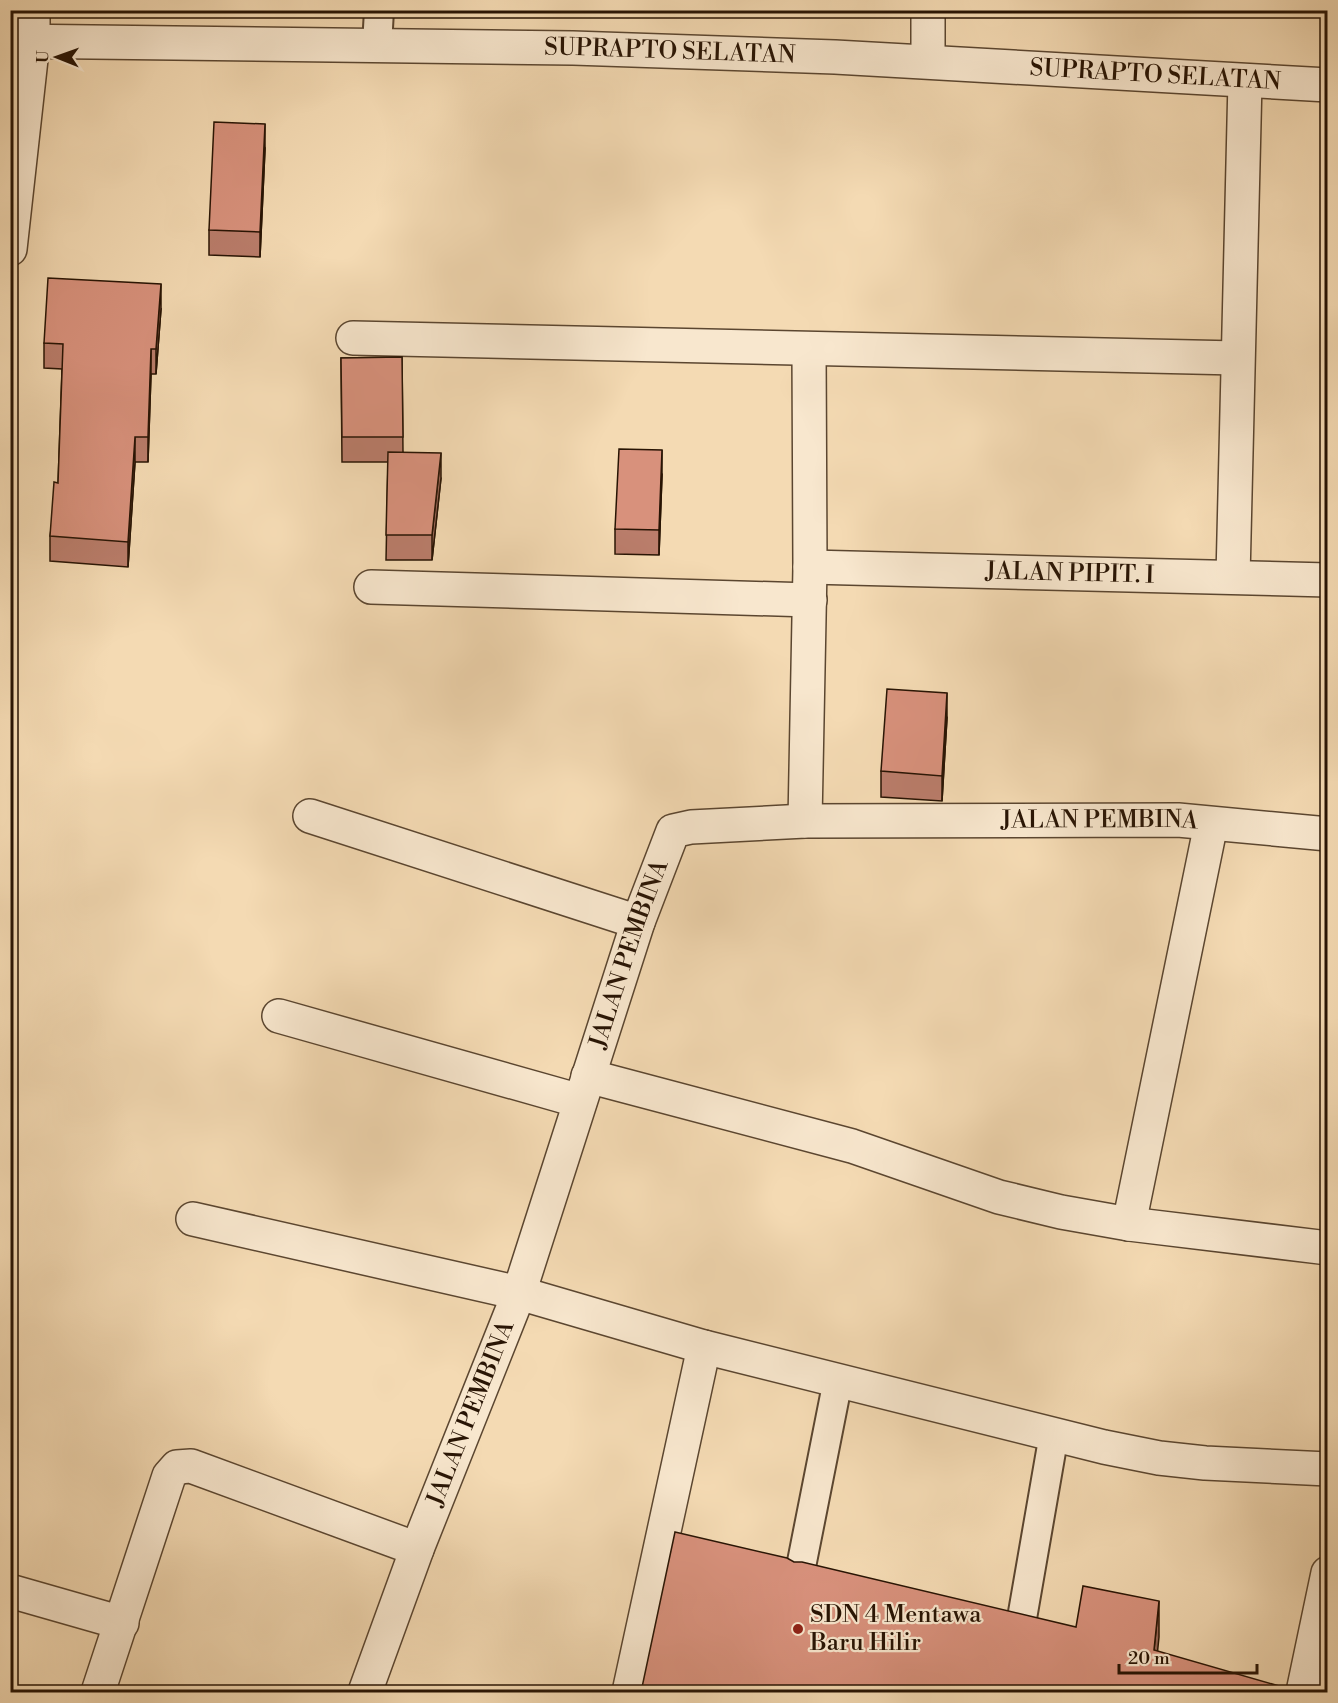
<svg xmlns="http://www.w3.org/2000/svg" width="1338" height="1703" viewBox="0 0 1338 1703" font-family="'Libre Bodoni',serif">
<rect width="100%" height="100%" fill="#f4dab3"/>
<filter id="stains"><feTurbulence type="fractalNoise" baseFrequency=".00333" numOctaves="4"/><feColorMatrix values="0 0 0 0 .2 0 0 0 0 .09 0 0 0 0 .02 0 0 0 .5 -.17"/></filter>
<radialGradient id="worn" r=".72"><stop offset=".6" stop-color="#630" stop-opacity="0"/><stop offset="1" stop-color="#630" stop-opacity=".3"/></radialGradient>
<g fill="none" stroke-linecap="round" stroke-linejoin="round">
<!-- lane casing -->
<g stroke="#5b4630" stroke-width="32">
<path id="lane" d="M377 46 379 10
M798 1582 838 1380
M1021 1624 1054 1434"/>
</g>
<!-- street casing -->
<g stroke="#5b4630" stroke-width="36">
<g id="street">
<path d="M928 10V61"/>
<path id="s1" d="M10 41 573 48 835 57 1328 85"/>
<path d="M10 249 33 41V10"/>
<path d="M353 338 1237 358"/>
<path id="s2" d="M810 567 1328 580"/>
<path d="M1233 577 1245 81"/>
<path d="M371 587 810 600"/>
<path d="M310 816 638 922"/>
<path d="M805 821 810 567 809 349"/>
<path d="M279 1016 580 1101"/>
<path d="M588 1076 852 1146 999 1197 1061 1212 1129 1224 1328 1248"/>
<path d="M193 1219 519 1293 704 1347 1104 1447 1159 1458 1205 1463 1328 1469"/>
<path d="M1129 1224 1211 824"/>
<path d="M10 1591 122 1623"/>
<path d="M98 1692 169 1476 177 1467 191 1466 417 1549"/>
<path id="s3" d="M365 1692 417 1549 519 1293 638 922 673 831 691 827 805 821 1178 820 1328 834"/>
<path d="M629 1692 704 1347"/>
<path d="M1303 1692 1328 1573"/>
</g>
</g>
<!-- lane -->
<use href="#lane" stroke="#f8e7ce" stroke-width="28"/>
<!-- street -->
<use href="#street" stroke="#f8e7ce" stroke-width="33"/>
</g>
<!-- wall -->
<path fill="#ba7d6b" stroke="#281404" stroke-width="1.5" d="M265 149 260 257 209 255V230Z
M161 309 156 374H151L148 462H135L128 567 50 561V536L58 483 62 369 44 368V343Z
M402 357 403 452 441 478 432 560H386L388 462H342L341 358Z
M662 475 659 555 615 554V529Z
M947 718 942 801 881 797V771Z"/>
<!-- shaded-wall -->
<path fill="#976657" stroke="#281404" stroke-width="1.5" d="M265 124V149L260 257V232Z
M161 284V309L156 374V349Z
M151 349V374L148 462V437Z
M135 437V462L128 567V542Z
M662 450V475L659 555V530Z
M441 453V478L432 560V535Z
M947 693V718L942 801V776Z
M1159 1601V1637L1154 1686V1650Z"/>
<!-- building -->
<path fill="#d8917c" stroke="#281404" stroke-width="1.5" d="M214 122 265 124 260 232 209 230Z
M48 278 161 284 156 349H151L148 437H135L128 542 50 536 54 482 58 483 63 344 44 343Z
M402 357 403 437H342L341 358Z
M619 449 662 450 659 530 615 529Z
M388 452 441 453 432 535H386Z
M887 689 947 693 942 776 881 771Z
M675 1532 787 1558 794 1562H802L1076 1627 1083 1586 1159 1601 1154 1650 1286 1688 1285 1692H641Z"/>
<!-- markers -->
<circle fill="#8f2418" stroke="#f8e7ce" stroke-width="2" cx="798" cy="1629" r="6"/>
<g text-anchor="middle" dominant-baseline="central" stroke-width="4.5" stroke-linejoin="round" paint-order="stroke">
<!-- street labels -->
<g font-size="24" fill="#281404" stroke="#f8e7ce">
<text stroke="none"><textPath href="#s1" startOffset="660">SUPRAPTO SELATAN</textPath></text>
<text stroke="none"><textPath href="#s1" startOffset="1146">SUPRAPTO SELATAN</textPath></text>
<text stroke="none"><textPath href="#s2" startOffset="260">JALAN PIPIT. I</textPath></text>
<text stroke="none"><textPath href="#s3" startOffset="1342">JALAN PEMBINA</textPath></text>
<text stroke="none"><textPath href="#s3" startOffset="784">JALAN PEMBINA</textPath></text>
<text stroke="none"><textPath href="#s3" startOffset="298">JALAN PEMBINA</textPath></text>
</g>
<!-- poi labels -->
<g font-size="24" fill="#281404" stroke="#f8e7ce" text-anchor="start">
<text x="810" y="1615">SDN 4 Mentawa<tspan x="810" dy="28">Baru Hilir</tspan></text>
</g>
</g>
<!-- margin -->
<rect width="1338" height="1703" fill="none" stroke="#f4dab3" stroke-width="36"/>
<rect x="12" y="12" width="1314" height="1679" fill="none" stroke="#281404" stroke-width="3"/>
<rect x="18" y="18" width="1302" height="1667" fill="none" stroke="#281404" stroke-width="1.5"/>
<!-- north arrow -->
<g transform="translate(57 57) rotate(271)" stroke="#f8e7ce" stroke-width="4.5" paint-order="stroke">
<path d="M0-4.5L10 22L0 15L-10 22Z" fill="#281404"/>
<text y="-9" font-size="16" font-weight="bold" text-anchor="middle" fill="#281404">U</text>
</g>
<!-- scale -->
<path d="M1119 1664v9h138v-9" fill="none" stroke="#281404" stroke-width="3"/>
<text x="1128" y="1664" font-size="18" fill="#281404" stroke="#f8e7ce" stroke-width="4.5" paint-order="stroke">20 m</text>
<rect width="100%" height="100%" filter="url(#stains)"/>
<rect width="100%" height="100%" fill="url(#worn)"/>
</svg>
